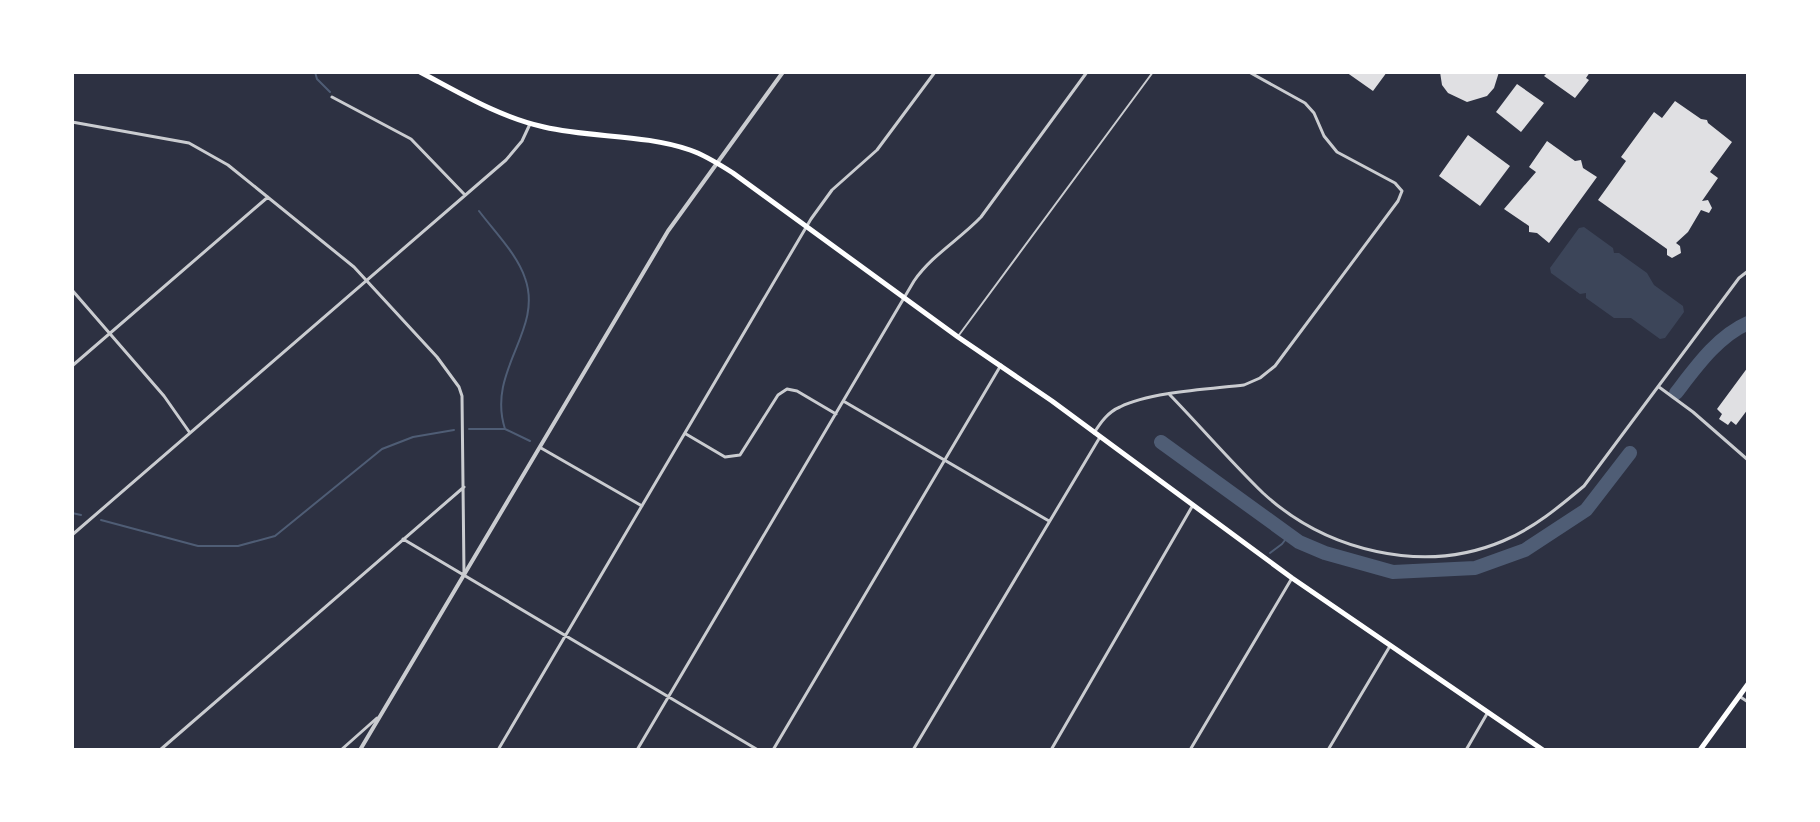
<svg xmlns="http://www.w3.org/2000/svg" width="1820" height="822" viewBox="0 0 1820 822" font-family="Montserrat,sans-serif">
<rect width="100%" height="100%" fill="#2d3142"/>
<!-- green -->
<path fill="#3c4559" d="M1584 227 1613 248 1614 253H1619L1647 273 1654 285 1683 306 1684 312 1665 338 1660 339 1631 318H1614L1586 298V293L1580 294 1551 273 1550 268 1579 228Z"/>
<g fill="none" stroke-linecap="round" stroke-linejoin="round">
<!-- stream -->
<path stroke="#4f5d75" stroke-width="2" d="M315 72 317 79 330 92
M479 211C494 231 517 254 525 278 544 331 486 370 505 429
M469 429H505L530 441
M72 513 81 515
M101 520 198 546H238L275 536 382 449 413 437 454 430
M1270 553 1282 544 1289 535"/>
<!-- river -->
<path stroke="#4f5d75" stroke-width="14" d="M1676 393C1696 367 1718 336 1748 323
M1161 442 1299 542 1325 553 1393 572 1475 568 1525 550 1586 510 1630 453"/>
</g>
<!-- building -->
<path fill="#e0e0e3" d="M1346 72H1387L1373 91Z
M1440 72H1499L1494 88 1487 96 1467 102 1448 93 1442 85Z
M1543 72H1590L1586 78 1589 80 1575 98 1544 76 1546 74Z
M1517 84 1544 103 1521 132 1496 112Z
M1675 101 1701 119 1707 120 1708 123 1732 142 1710 172 1718 178 1702 201 1708 200 1712 208 1709 213 1701 210 1688 232 1676 243 1680 246 1681 253 1672 258 1667 255V249L1598 200 1626 161 1621 157 1654 112 1662 118Z
M1468 135 1510 166 1480 206 1439 176Z
M1547 141 1575 161 1581 160 1583 168 1597 177 1549 243 1537 233 1529 232V226L1504 209 1536 172 1529 167Z
M1748 367V409L1736 425 1731 421 1728 425 1719 419 1722 414 1717 409Z"/>
<g fill="none" stroke-linecap="round" stroke-linejoin="round">
<!-- service -->
<path stroke="#caccd0" stroke-width="2" d="M959 335 1153 72"/>
<!-- minor -->
<path stroke="#caccd0" stroke-width="3" d="M332 97 411 139 465 195
M72 122 189 143 228 165 354 267 437 357 459 387 462 396 464 573
M72 290 164 396 190 433
M72 366 268 197
M1659 387 1693 412 1748 460
M1170 395C1201 427 1231 462 1263 493 1326 551 1423 575 1503 541 1534 528 1559 507 1584 486L1739 278 1748 271
M845 402 1049 521
M1094 433C1101 422 1108 412 1120 407 1150 392 1210 389 1244 385L1260 378 1275 366 1398 201 1402 191 1395 183 1337 152 1324 136 1314 113 1305 103 1249 72
M686 434 725 457 740 455 778 395 787 389 797 391 836 414
M541 448 642 506
M72 535 506 160 522 141 530 124
M403 539 758 750
M1739 696 1748 702
M160 750 464 487
M341 750 377 718
M498 750 811 219 832 190 877 150 935 72
M637 750 914 281C932 255 959 240 981 217L1087 72
M773 750 1001 365
M913 750 1100 437
M1051 750 1193 505
M1190 750 1292 578
M1328 750 1390 646
M1466 750 1488 712"/>
<!-- tertiary -->
<path stroke="#caccd0" stroke-width="4" d="M360 750 668 231 783 72"/>
<!-- secondary -->
<path stroke="#fff" stroke-width="5" d="M420 72C460 93 499 117 544 127 591 138 644 134 690 150 705 155 719 164 733 173L958 337 1052 401 1292 578 1543 750
M1700 750 1748 684"/>
</g>
<!-- border -->
<rect width="1820" height="822" fill="none" stroke="#ffffff" stroke-width="148"/>
</svg>
